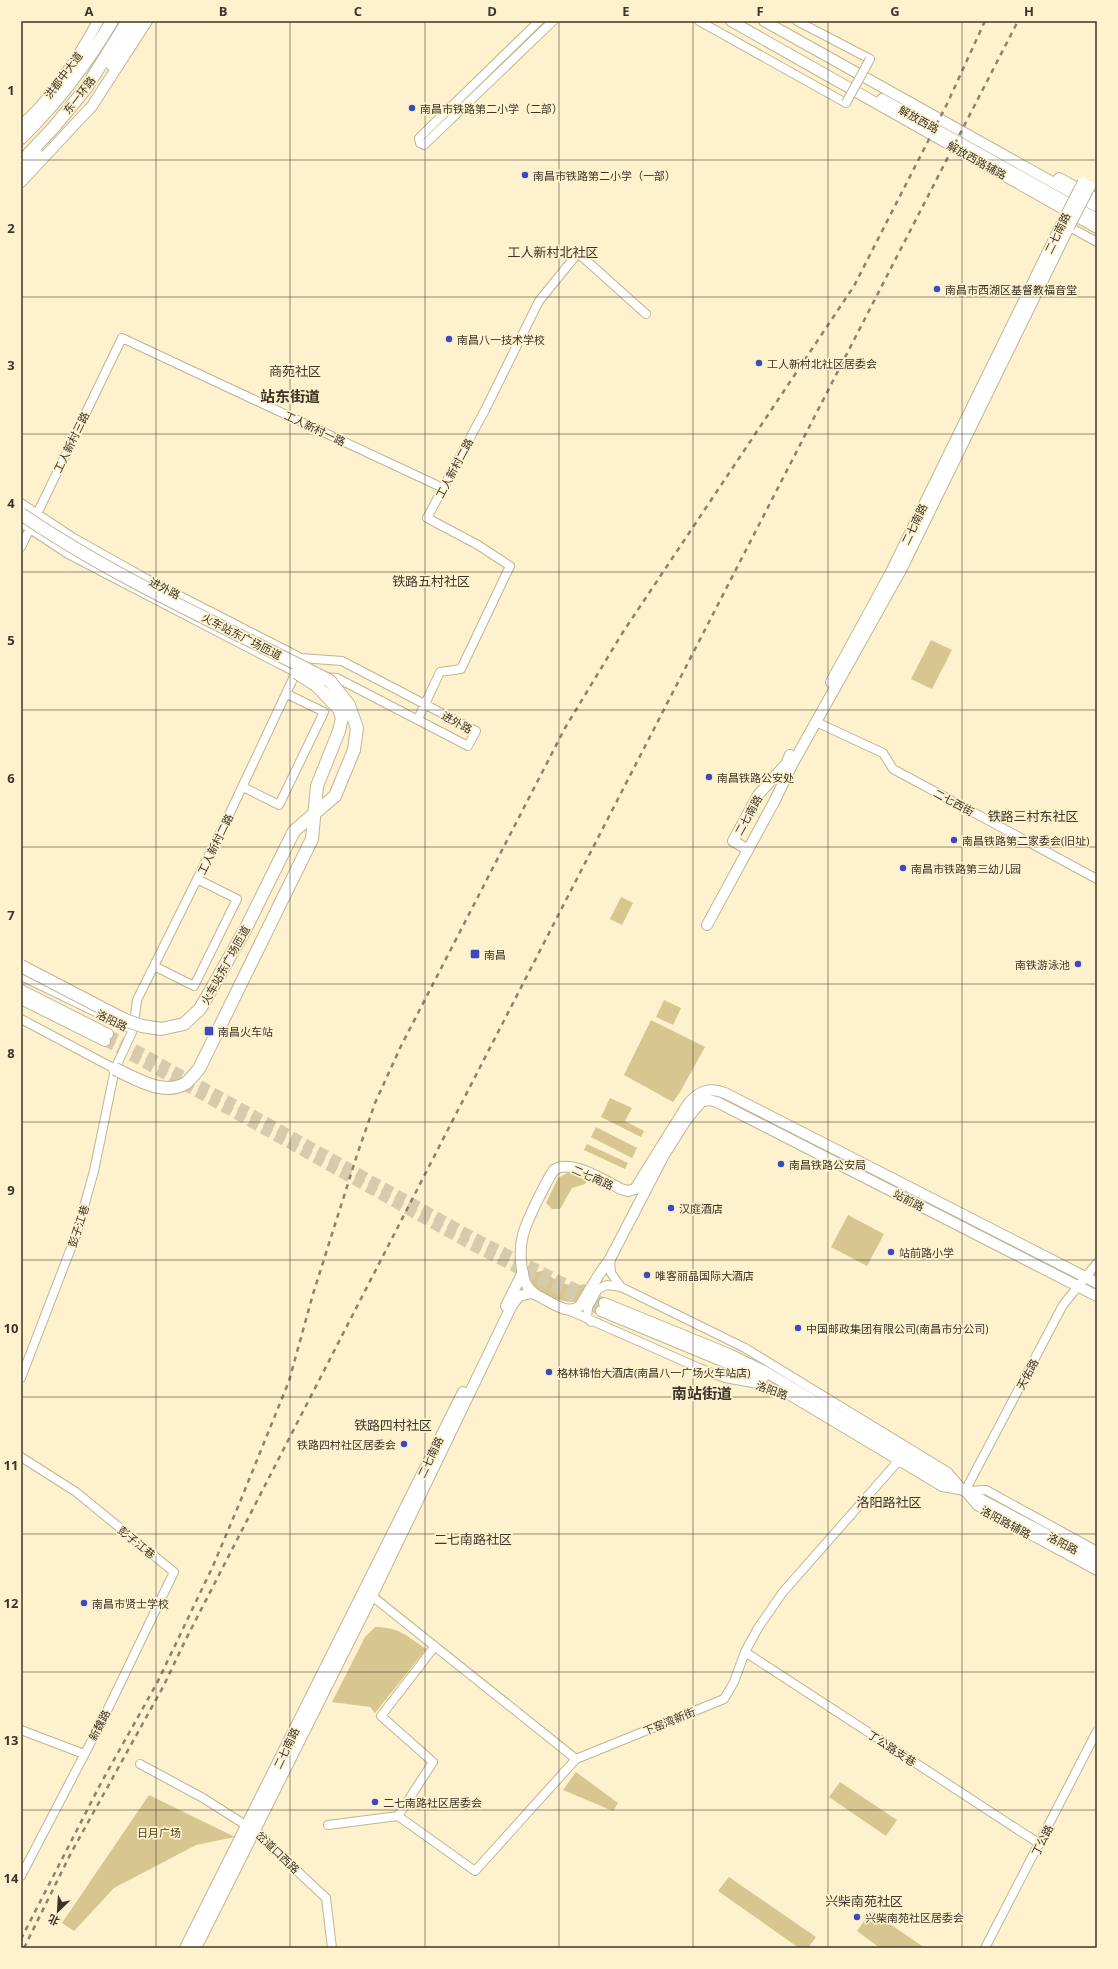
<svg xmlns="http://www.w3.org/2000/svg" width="1118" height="1969" viewBox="0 0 1118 1969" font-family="'Open Sans','Noto Sans SC',sans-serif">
<rect width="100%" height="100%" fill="#fdf1ce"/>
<!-- green -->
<path fill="#d8c691" d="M931 640 952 650 932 689 911 679Z
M621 897 633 903 622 925 610 919Z
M664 1000 681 1008 673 1025 656 1017Z
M651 1020 705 1047 680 1092 673 1102 624 1075Z
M610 1098 632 1108 625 1121 644 1131 641 1137 601 1117Z
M596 1127 637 1148 632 1158 591 1137Z
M587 1144 628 1163 625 1169 584 1150Z
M569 1172 587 1181 585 1184 572 1188 560 1209H552L546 1203 558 1178Z
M848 1215 884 1234 867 1266 831 1247Z
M542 1271C556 1280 567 1289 584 1284L588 1287 581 1301C563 1305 542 1295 529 1282 531 1273 534 1272 542 1271Z
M375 1627C399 1627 407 1636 426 1649L375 1713 370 1707 332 1702 365 1637Z
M576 1772 618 1803 613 1811 563 1790Z
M840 1782 897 1820 886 1836 829 1797Z
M149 1795 235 1837 196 1845 114 1888 74 1931 62 1923Z
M729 1877 816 1937 808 1948H799L718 1891Z
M871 1911 925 1948H880L857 1931Z"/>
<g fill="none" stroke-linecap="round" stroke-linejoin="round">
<!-- major-tunnel -->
<path stroke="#d6ccad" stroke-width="10" stroke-dasharray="10 5" stroke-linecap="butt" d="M108 1034 475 1238 604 1303
M105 1041 471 1245 601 1311"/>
<!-- minor casing -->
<g stroke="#c0b593" stroke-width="10">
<path id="minor" d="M539 21 419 138 420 143 424 145 553 21
M699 21 846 103
M797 21 870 59
M1064 224 1097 242
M21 503 72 537 147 579 301 658 342 661 476 731 468 746 337 678 325 677
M21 523 68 554 297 673 301 674
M21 547 122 338 443 488
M418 719 440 672 461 669 510 566 478 545 427 518 485 410 539 301 578 253 646 314
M816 722 883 753 893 769 1097 879
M243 787 279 805 324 712 287 694
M154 966 194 986 237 899 197 879
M21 976 133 1030 115 1069 21 1019
M133 1030 137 1000 228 817 298 668
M610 1259 611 1273 621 1287 745 1348 948 1472 977 1506 1097 1571
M568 1310 699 1368 725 1378 753 1383 785 1393 942 1487 965 1491 986 1490 1097 1551
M591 1322 587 1318 588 1307 598 1289 607 1285 621 1287
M21 1378 76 1235 94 1171 115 1069
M21 1457 76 1492 174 1572 105 1715 21 1876
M965 1491 1063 1305 1097 1263
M372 1596 576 1759 724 1699 734 1682 745 1652 758 1628 783 1592 901 1458
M745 1652 1040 1844
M21 1730 84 1754
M140 1764 203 1798 247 1826 255 1829 279 1854 326 1898 332 1948
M398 1816 433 1762 381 1716 435 1646
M328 1825 398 1816 475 1871 576 1759
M985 1948 1097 1731"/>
</g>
<!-- major casing -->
<g stroke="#c0b593" stroke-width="12">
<path id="major" d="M731 21 1097 228
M764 21 1097 207
M111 65 137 21
M882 99 1097 219
M21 125C49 103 81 53 98 21
M21 171 38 154
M1059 178 1097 199
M21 182 92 106 147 21
M831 682 891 572 1062 223
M747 849 733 841 758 795 786 764 790 755
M707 925 774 802 793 763 901 570 1069 227
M21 990 108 1034
M21 999 105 1041
M535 1294C526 1287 524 1281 522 1270 517 1239 526 1224 539 1197 544 1188 548 1178 554 1170 570 1158 605 1181 621 1189L628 1191 635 1189 688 1104C699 1091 709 1087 725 1093L1097 1283
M604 1303 729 1354 766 1372 965 1491 1097 1561
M506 1306 523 1272
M601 1311 763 1378
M185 1948 463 1392
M196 1948 372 1596 512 1305 519 1296 531 1293C546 1297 566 1318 580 1306L598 1276 610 1259 664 1155 686 1120 701 1102 709 1100 717 1102 1097 1296"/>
</g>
<!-- highway casing -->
<g stroke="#c0b593" stroke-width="14">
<path id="highway" d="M21 138C58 102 86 65 112 21
M21 162 54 127 86 88 128 21"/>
</g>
<!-- minor -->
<use href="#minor" stroke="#fff" stroke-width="8"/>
<!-- major -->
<use href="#major" stroke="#fff" stroke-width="10"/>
<!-- highway -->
<use href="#highway" stroke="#fff" stroke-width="12"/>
<!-- rail -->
<path stroke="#8b836c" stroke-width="2.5" stroke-dasharray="5 5" stroke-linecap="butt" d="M21 1939 101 1783 157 1683 213 1566 240 1502 289 1381 313 1294 357 1155 375 1103 401 1046 565 728 623 632 854 286 947 104 985 21
M24 1948 71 1853 163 1687 186 1639 1018 21"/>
<!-- minor-bridge casing -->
<g stroke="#c0b593" stroke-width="10" stroke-linecap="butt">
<path id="minor-bridge" d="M846 103 870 59"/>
</g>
<!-- major-bridge casing -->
<g stroke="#c0b593" stroke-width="12" stroke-linecap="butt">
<path id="major-bridge" d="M1062 223 1083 182
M1069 227 1090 186"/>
</g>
<!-- highway-bridge casing -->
<g stroke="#c0b593" stroke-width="14" stroke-linecap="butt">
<path id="highway-bridge" d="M21 514C118 580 226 627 330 681L349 705 357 728 354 750 335 796 294 831 246 928 200 1009 184 1024 161 1029 142 1026 125 1020 21 966
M115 1069C135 1078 164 1097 186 1083 191 1079 195 1073 199 1069L312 839 317 786 339 731 342 718 339 709 317 686 297 673"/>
</g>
<!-- minor-bridge -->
<use href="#minor-bridge" stroke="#fff" stroke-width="8"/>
<!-- major-bridge -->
<use href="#major-bridge" stroke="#fff" stroke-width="10"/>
<!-- highway-bridge -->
<use href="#highway-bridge" stroke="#fff" stroke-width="12"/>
</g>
<!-- grid -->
<path fill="none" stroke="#3b3628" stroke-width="1" stroke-opacity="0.55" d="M156 21V1948M290 21V1948M425 21V1948M559 21V1948M693 21V1948M828 21V1948M962 21V1948M21 160H1097M21 297H1097M21 434H1097M21 572H1097M21 710H1097M21 847H1097M21 984H1097M21 1122H1097M21 1260H1097M21 1397H1097M21 1534H1097M21 1672H1097M21 1810H1097"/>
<!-- markers -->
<g fill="#3b4bbe" stroke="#fdf1ce" stroke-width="1.5">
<circle cx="412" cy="108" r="4"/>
<circle cx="525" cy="175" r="4"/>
<circle cx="937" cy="289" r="4"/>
<circle cx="449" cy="339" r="4"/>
<circle cx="759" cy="363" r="4"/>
<circle cx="709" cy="777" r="4"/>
<circle cx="954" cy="840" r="4"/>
<circle cx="903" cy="868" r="4"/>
<rect x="470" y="949" width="10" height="10" rx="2"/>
<circle cx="1078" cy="964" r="4"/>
<rect x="204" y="1026" width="10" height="10" rx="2"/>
<circle cx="781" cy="1164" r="4"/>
<circle cx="671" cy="1208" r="4"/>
<circle cx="891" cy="1252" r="4"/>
<circle cx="647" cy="1275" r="4"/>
<circle cx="798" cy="1328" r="4"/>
<circle cx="549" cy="1372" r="4"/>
<circle cx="404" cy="1444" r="4"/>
<circle cx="84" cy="1603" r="4"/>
<circle cx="375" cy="1802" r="4"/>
<circle cx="857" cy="1917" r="4"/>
</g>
<g text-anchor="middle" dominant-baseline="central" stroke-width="3.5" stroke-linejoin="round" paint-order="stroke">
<!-- street labels -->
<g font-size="11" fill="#3b3628" stroke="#fdf1ce">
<text transform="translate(63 75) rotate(-53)">洪都中大道</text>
<text transform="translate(79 95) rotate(-52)">东一环路</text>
<text transform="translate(919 119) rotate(29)">解放西路</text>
<text transform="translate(977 160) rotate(29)">解放西路辅路</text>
<text transform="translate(1057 233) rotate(-64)">二七南路</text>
<text transform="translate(315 428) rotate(25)">工人新村一路</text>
<text transform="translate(71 442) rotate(-64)">工人新村三路</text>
<text transform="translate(454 468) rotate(-62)">工人新村二路</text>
<text transform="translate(914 524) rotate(-64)">二七南路</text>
<text transform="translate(165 588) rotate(27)">进外路</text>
<text transform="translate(242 636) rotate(27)">火车站东广场匝道</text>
<text transform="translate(457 722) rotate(29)">进外路</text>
<text transform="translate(954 802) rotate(28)">二七西街</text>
<text transform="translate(748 815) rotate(-61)">二七南路</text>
<text transform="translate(215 844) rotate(-64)">工人新村二路</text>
<text transform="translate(225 965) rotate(-61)">火车站东广场匝道</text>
<text transform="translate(112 1020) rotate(26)">洛阳路</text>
<text transform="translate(593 1177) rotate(24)">二七南路</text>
<text transform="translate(909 1200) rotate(27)">站前路</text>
<text transform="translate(78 1226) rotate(-72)">彭子江巷</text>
<text transform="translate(1027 1374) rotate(-62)">天佑路</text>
<text transform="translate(772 1390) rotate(20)">洛阳路</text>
<text transform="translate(430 1457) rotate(-64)">二七南路</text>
<text transform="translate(1006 1522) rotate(28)">洛阳路辅路</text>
<text transform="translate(137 1542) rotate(39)">彭子江巷</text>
<text transform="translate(1063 1543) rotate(28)">洛阳路</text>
<text transform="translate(669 1721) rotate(-22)">下窑湾新街</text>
<text transform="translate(99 1725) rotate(-63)">新魏路</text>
<text transform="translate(286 1748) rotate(-64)">二七南路</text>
<text transform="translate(892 1748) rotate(33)">丁公路支巷</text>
<text transform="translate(1042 1840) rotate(-63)">丁公路</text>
<text transform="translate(278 1852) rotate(44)">岔道口西路</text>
</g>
<!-- poi labels -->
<g font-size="11" fill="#3b3628" stroke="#fdf1ce" text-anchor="start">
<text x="420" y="108">南昌市铁路第二小学（二部）</text>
<text x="533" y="175">南昌市铁路第二小学（一部）</text>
<text x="945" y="289">南昌市西湖区基督教福音堂</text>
<text x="457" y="339">南昌八一技术学校</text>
<text x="767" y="363">工人新村北社区居委会</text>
<text x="717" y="777">南昌铁路公安处</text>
<text x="962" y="840">南昌铁路第二家委会(旧址)</text>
<text x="911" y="868">南昌市铁路第三幼儿园</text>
<text x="484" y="954">南昌</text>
<text x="1070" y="964" text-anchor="end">南铁游泳池</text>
<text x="218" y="1031">南昌火车站</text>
<text x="789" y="1164">南昌铁路公安局</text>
<text x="679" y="1208">汉庭酒店</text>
<text x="899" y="1252">站前路小学</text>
<text x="655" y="1275">唯客丽晶国际大酒店</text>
<text x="806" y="1328">中国邮政集团有限公司(南昌市分公司)</text>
<text x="557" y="1372">格林锦怡大酒店(南昌八一广场火车站店)</text>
<text x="396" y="1444" text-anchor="end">铁路四村社区居委会</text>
<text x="92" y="1603">南昌市贤士学校</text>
<text x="383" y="1802">二七南路社区居委会</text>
<text x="865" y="1917">兴柴南苑社区居委会</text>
</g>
<!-- park labels -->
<g font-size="11" fill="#483c19" stroke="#fdf1ce">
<text x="159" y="1832">日月广场</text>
</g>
<!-- quarter labels -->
<g font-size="13" fill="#3b3628" stroke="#fdf1ce">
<text x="553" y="252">工人新村北社区</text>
<text x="295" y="371">商苑社区</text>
<text x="431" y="581">铁路五村社区</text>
<text x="1033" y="816">铁路三村东社区</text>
<text x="393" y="1425">铁路四村社区</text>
<text x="889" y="1502">洛阳路社区</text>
<text x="473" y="1539">二七南路社区</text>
<text x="864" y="1901">兴柴南苑社区</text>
</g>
<!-- district labels -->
<g font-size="15" font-weight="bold" fill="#3b3628" stroke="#fdf1ce">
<text x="290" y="396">站东街道</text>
<text x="702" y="1393">南站街道</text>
</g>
</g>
<!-- border -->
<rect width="1118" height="1969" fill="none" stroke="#fdf1ce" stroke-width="44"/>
<!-- north arrow -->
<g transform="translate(58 1911) rotate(205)" stroke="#fdf1ce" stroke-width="3" paint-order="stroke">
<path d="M0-3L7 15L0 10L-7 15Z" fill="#3b3628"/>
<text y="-6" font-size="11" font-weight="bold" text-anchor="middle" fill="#3b3628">北</text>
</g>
<rect x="22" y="22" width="1074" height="1925" fill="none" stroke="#3b3628" stroke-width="1.5"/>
<g font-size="13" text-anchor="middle" font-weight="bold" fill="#3b3628">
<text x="89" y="16">A</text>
<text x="223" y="16">B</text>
<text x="358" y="16">C</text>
<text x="492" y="16">D</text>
<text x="626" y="16">E</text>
<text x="760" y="16">F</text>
<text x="895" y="16">G</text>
<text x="1029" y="16">H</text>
<text x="11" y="95">1</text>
<text x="11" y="233">2</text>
<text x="11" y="370">3</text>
<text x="11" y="508">4</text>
<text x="11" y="645">5</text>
<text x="11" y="783">6</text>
<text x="11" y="920">7</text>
<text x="11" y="1058">8</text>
<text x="11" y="1195">9</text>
<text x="11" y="1333">10</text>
<text x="11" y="1470">11</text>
<text x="11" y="1608">12</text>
<text x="11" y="1745">13</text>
<text x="11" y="1883">14</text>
</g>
</svg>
